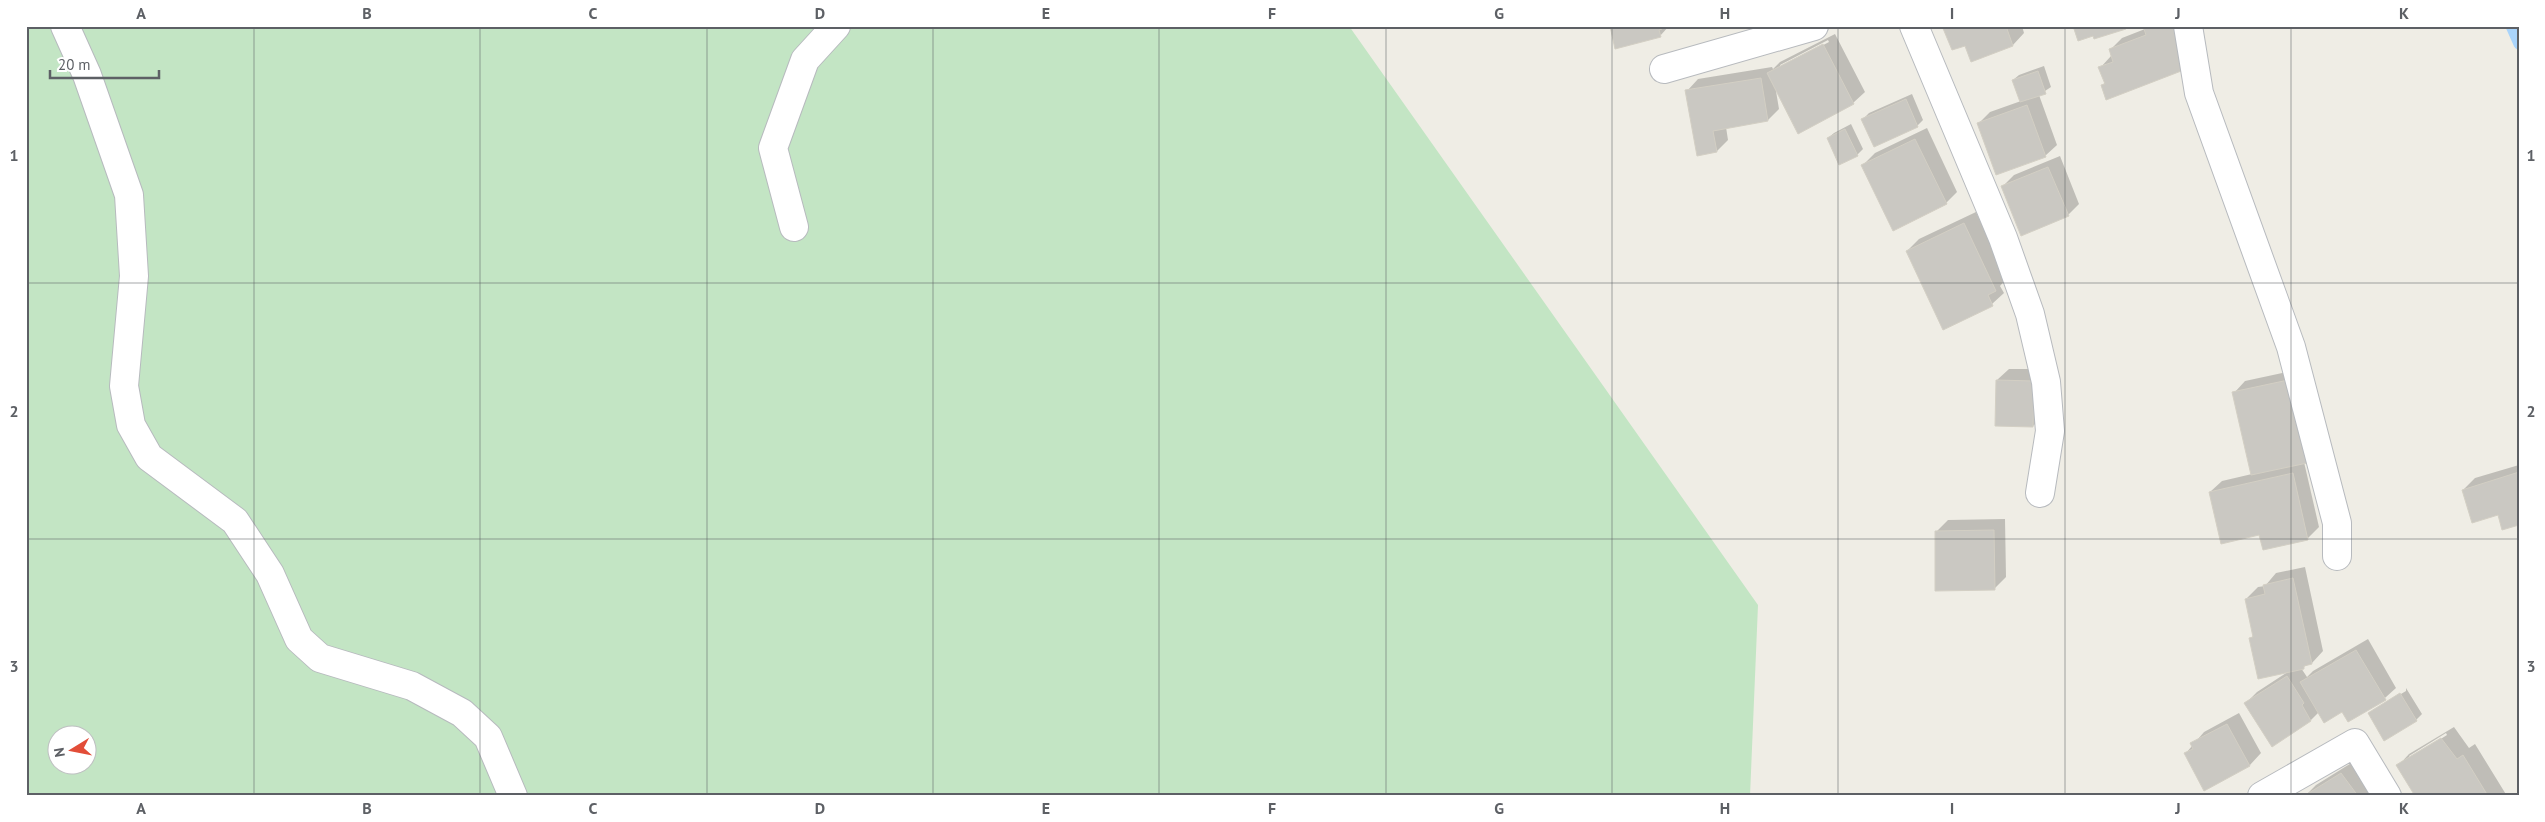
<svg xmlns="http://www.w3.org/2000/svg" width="2545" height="822" viewBox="0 0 2545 822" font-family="'PT Sans',sans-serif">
<rect width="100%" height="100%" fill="#efede5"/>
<!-- green -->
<path fill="#c3e5c4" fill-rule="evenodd" d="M26 26H1349L1758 605 1750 796H26ZM58 734H88V764H58Z"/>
<!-- shadow -->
<path fill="#0003" fill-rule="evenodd" d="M1611 26H1669L1660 36Z
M1944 26H2022L2024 33 2013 45 1972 61 1966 44Z
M2144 26H2189L2107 98 2102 86 2105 82 2100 68 2111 56 2110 50 2122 38 2145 29Z
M1835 34 1865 92 1853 103 1776 91 1779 109 1768 120 1726 127 1728 140 1717 151 1687 91 1698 79 1772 67 1773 69 1780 62ZM1828 40 1829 42 1780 68V65Z
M2044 66 2051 87 2039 95 2057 145 2045 156 1978 124 1990 112 2021 101 2013 80 2019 75Z
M1912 94 1923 120 1917 126 1863 119 1869 113Z
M1851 124 1863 149 1857 155 1828 138 1834 133Z
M1927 128 1957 192 1946 203 1863 165 1875 153Z
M2060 156 2079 204 2068 215 2003 186 2014 175Z
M1976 212 2007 278 2000 286 2004 293 1992 304 1907 251 1919 239Z
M2305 368 2304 462 2319 527 2308 538 2260 533 2210 492 2222 481 2252 474 2234 393 2245 381Z
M2009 369H2045L2044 415 2033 426 1997 380Z
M2519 465V523L2498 514 2463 490 2475 478Z
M2005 519 2006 577 1994 589 1936 532 1948 520Z
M2305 567 2323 651 2312 663 2301 668 2307 677 2313 671 2368 639 2396 688 2376 706 2378 704 2319 712 2311 720 2245 704 2257 692 2289 671 2251 638 2254 635 2246 599 2258 587 2265 586 2276 573Z
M2406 688 2422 714 2416 720 2369 713 2406 691Z
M2239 713 2261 753 2250 765 2205 789 2186 753 2204 732Z
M2454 727 2469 748 2475 744 2507 796H2416L2398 766 2409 754ZM2446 733 2447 735 2409 759V756Z
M2353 762 2376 796H2305L2316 785Z"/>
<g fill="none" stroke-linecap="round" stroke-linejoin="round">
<!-- stream -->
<path stroke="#a9d4fb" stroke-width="11" d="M2511 26 2519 44"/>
</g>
<!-- building -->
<path fill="#cac8c2" stroke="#d3cfc4" d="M1610 26H1662V29L1659 30 1661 37 1615 49Z
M1942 26H2006L2013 46 1971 62 1965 46 1952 50Z
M2073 26H2125L2126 29 2094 39 2093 36 2078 41Z
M2143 26H2173L2189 68 2106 100 2101 85 2105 84 2098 67 2113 62 2109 49 2146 35Z
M1823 44 1854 104 1798 134 1767 73Z
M2038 71 2046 94 2020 102 2012 80Z
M1761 78 1768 121 1713 131 1717 152 1697 156 1685 90Z
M1906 99 1918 127 1874 147 1861 119Z
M2027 105 2046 157 1996 175 1977 123Z
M1845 129 1858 156 1839 165 1827 138Z
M1915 139 1947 204 1893 231 1861 165Z
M2048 167 2069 216 2021 236 2001 186Z
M1964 223 1996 291 1988 295 1993 306 1943 330 1906 251Z
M2293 379 2312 462 2251 475 2232 392Z
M1996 380 2034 381 2033 427 1995 426Z
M2519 472V525L2502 530 2498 515 2472 523 2462 490Z
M2293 473 2308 540 2263 550 2259 535 2221 544 2209 492Z
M1994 530 1995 590 1935 591V531Z
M2293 578 2312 664 2304 666V669L2258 679 2249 638 2253 637 2245 599 2265 594 2263 585Z
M2356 650 2386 700 2348 722 2342 712 2324 723 2300 682Z
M2287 676 2304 703 2302 705 2311 721 2272 747 2244 703Z
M2400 693 2417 721 2384 741 2368 713Z
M2227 724 2250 766 2204 791 2184 753 2193 749 2190 743Z
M2441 738 2457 759 2463 755 2488 796H2415L2396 765Z
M2341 773 2358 796H2304Z"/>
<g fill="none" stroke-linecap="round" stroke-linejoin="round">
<!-- minor casing -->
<g stroke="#b7babe" stroke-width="30">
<path id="minor" d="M65 26 87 75 129 195 134 276 124 386 131 425 149 457 235 521 270 574 299 639 320 658 412 686 462 713 488 737 513 796
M1914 26 2003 238 2030 314 2046 382 2050 431 2040 493
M2188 26 2199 93 2291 347 2337 523V556
M1664 69 1814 26
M794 227 773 148 805 60 836 26
M2262 796 2355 743 2387 796"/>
</g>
<!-- minor -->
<use href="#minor" stroke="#fff" stroke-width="28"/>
</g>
<!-- grid -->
<path fill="none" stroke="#5d6065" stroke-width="1" stroke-opacity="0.55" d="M254 26V796M480 26V796M707 26V796M933 26V796M1159 26V796M1386 26V796M1612 26V796M1838 26V796M2065 26V796M2291 26V796M26 283H2519M26 539H2519"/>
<!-- border -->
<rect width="2545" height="822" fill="none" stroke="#ffffff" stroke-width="55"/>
<!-- north arrow -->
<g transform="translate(72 750) rotate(260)"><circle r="24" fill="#ffffff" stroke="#bebfc1"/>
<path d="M0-4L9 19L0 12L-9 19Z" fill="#e24d38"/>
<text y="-8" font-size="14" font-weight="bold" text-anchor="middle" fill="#5d6065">N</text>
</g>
<!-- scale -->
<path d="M50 70v8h109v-8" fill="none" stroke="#5d6065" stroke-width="2.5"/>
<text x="58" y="70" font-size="15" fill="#5d6065" stroke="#ffffff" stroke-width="4" paint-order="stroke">20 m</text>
<rect x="28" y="28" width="2490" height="766" fill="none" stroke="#5d6065" stroke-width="2"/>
<g font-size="16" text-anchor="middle" font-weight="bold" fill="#5d6065">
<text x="141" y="19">A</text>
<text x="367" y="19">B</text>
<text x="593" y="19">C</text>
<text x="820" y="19">D</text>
<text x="1046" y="19">E</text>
<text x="1272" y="19">F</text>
<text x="1499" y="19">G</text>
<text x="1725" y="19">H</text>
<text x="1952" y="19">I</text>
<text x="2178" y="19">J</text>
<text x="2404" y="19">K</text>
<text x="14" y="161">1</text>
<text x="2531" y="161">1</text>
<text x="14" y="417">2</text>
<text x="2531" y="417">2</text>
<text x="14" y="672">3</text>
<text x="2531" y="672">3</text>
<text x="141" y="814">A</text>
<text x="367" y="814">B</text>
<text x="593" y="814">C</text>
<text x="820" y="814">D</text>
<text x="1046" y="814">E</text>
<text x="1272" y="814">F</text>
<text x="1499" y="814">G</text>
<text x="1725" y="814">H</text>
<text x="1952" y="814">I</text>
<text x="2178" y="814">J</text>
<text x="2404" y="814">K</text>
</g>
</svg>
